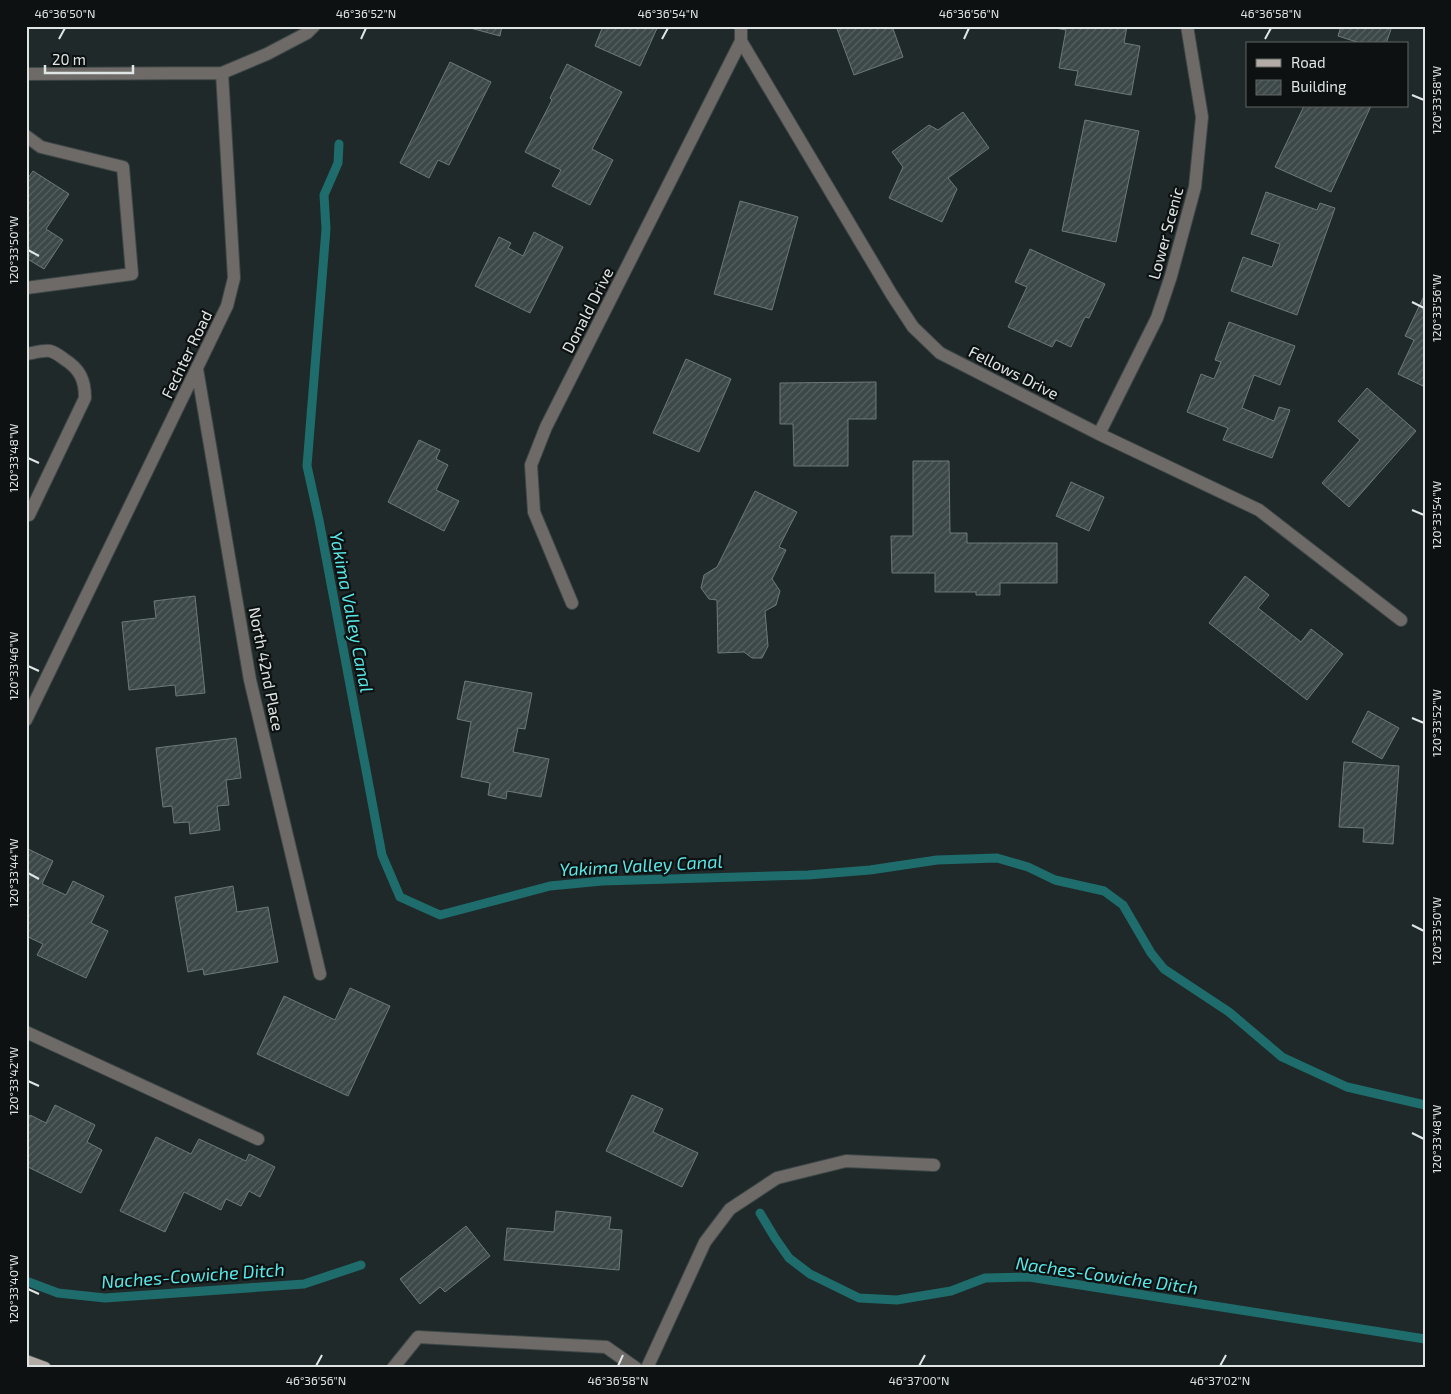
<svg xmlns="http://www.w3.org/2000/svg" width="1451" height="1394" viewBox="0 0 1451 1394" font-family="'Exo 2',sans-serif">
<defs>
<pattern id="building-hatch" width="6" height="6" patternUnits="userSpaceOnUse" patternTransform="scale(1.25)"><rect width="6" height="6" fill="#3c4747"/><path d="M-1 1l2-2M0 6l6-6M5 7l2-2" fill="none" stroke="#586161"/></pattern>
</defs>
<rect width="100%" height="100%" fill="#1f2929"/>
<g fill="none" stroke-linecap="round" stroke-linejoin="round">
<!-- stream -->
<path stroke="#1e6c6c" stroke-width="9" d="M339 144 338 163 324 195 326 229 307 466 319 520 382 855 400 897 440 915 550 886 602 881 808 875 870 870 937 860 997 858 1028 867 1055 880 1104 891 1123 905 1151 953 1164 969 1229 1012 1282 1057 1347 1087 1425 1105
M760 1213 775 1238 789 1258 810 1274 859 1298 897 1300 951 1291 985 1278 1029 1277 1425 1339
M26 1281 58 1293 105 1298 304 1284 361 1265"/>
</g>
<!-- building -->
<path fill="url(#building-hatch)" stroke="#6d7979" d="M463 26H502L500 36Z
M603 26H658L640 66 595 46Z
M836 26H892L903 57 854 75Z
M1056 26H1127L1124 43 1140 46 1131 95 1075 85 1078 71 1059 68 1066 30 1055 28Z
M1341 26H1392L1386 44H1363L1338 36Z
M450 62 491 82 449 165 438 160 429 178 400 163Z
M567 64 622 92 592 149 613 160 590 205 552 186 561 170 525 152 552 100 550 98Z
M1304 106H1371L1331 192 1275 167Z
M963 112 989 148 948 178 957 189 942 222 889 198 903 167 892 152 929 125 938 130Z
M1085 120 1139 131 1116 242 1062 231Z
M33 171 69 194 46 229 63 240 44 269 26 258V177L28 178Z
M1266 192 1317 210 1320 203 1335 208 1297 315 1231 291 1243 257 1272 267 1280 244 1251 234Z
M740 201 798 217 772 310 714 294Z
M534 232 563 247 530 313 475 286 499 237 511 243 508 248 523 256Z
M1030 249 1105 284 1089 318 1085 317 1071 347 1056 340 1052 347 1008 327 1027 287 1015 282Z
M1425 294V387L1398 374 1414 340 1405 336Z
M1229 322 1295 346 1280 385 1254 375 1242 408 1274 421 1279 407 1290 410 1272 458 1223 440 1228 428 1187 412 1201 374 1214 379 1221 362 1215 360Z
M686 359 731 379 699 452 653 433Z
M876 382V419H848V466H794L793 424H780V383Z
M1367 388 1416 431 1349 507 1322 483 1360 440 1338 421Z
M419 440 440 450 436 459 448 465 436 490 459 501 444 531 388 502Z
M913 461H949L950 533H967V543H1057V583H1000V595H976V592H935V573H892L891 536H913Z
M1071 482 1104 497 1089 531 1056 516Z
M755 491 797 512 779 547 786 550 772 579 780 591 776 605 765 611 768 646 762 658H752L744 652 718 653 717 600 709 599 701 588 704 575 717 567Z
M1245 576 1269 595 1258 608 1301 642 1311 629 1343 654 1307 700 1209 623Z
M195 596 205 693 176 696 175 685 129 690 122 622 156 618 154 601Z
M465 681 532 693 525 729 518 728 513 752 549 759 541 797 507 791 506 799 488 795 490 783 461 777 471 722 457 719Z
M1368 711 1399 728 1382 759 1352 742Z
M236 738 241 778 226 780 229 805 217 806 220 830 190 834 189 822 174 823 172 806 163 807 156 748Z
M1344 762 1399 766 1393 844 1363 842 1364 828 1339 827Z
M26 848 53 861 42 884 66 895 73 881 104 896 91 923 108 931 86 978 37 955 43 944 26 936Z
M233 886 237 912 268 907 278 962 204 975 203 969 188 972 175 897Z
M350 988 390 1006 348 1096 257 1054 284 996 335 1020Z
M632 1095 663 1109 653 1132 698 1153 682 1187 606 1151Z
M55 1105 95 1125 87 1142 102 1150 81 1193 26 1166V1123L30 1115 46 1123Z
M156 1137 191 1154 199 1139 246 1161 249 1154 275 1167 260 1197 249 1191 241 1206 226 1199 221 1210 184 1192 165 1232 120 1211Z
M556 1211 611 1217 609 1229 622 1230 619 1270 504 1260 507 1228 554 1232Z
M466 1226 490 1256 445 1292 440 1287 420 1304 400 1279Z"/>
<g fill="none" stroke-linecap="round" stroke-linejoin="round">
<!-- minor casing -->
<g stroke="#3e4747" stroke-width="14">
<path id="minor" d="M741 26V41L892 295 913 327 940 353 1099 434 1259 510 1401 620
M26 74 222 73 267 54 307 33 314 26
M26 136 41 147 123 167 132 274 26 288
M26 354C33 353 43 350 50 351 55 352 60 356 64 359 80 369 85 380 85 398L29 515
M197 369 250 680 320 974
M1099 434 1157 318 1171 276 1195 187 1202 117 1187 26
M572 603 534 512 531 465 546 427 741 41
M26 720 227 306 234 278 222 73
M26 1032 258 1139
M393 1368 418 1337 606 1347 636 1368
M647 1368 705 1242 730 1209 777 1178 846 1161 934 1165"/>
</g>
<!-- major casing -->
<g stroke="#3e4747" stroke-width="14">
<path id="major" d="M26 1361 45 1368"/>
</g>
<!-- minor -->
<use href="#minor" stroke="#6d6a67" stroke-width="12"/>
<!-- major -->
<use href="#major" stroke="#b3aca6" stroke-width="12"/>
</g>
<!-- ticks -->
<path fill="none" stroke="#dee5e4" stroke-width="2" d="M59 39 65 28M361 39 366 28M662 39 668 28M964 39 969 28M1265 39 1271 28M1412 95 1424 100M28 250 39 256M1412 302 1424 308M28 458 39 463M1412 510 1424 515M28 666 39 671M1412 718 1424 723M28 873 39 879M1412 925 1424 931M28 1081 39 1086M1412 1133 1424 1139M28 1289 39 1294M316 1366 322 1355M618 1366 623 1355M919 1366 925 1355M1220 1366 1226 1355"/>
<g text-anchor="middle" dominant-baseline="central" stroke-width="4.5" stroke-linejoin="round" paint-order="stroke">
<!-- street labels -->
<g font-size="16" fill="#dee5e4" stroke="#0d1111">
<text transform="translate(1165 233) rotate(-75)">Lower Scenic</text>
<text transform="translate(587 310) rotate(-63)">Donald Drive</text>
<text transform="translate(186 354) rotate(-64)">Fechter Road</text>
<text transform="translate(1014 372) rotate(27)">Fellows Drive</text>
<text transform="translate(267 669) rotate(79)">North 42nd Place</text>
</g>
<!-- water labels -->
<g font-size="18" font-style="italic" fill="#59e8e8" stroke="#0d1111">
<text transform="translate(352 612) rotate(79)">Yakima Valley Canal</text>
<text transform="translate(641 865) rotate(-3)">Yakima Valley Canal</text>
<text transform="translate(193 1275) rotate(-4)">Naches-Cowiche Ditch</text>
<text transform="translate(1107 1275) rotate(8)">Naches-Cowiche Ditch</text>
</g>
</g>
<!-- border -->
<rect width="1451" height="1394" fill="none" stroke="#0d1111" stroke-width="55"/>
<!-- legend -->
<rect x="1246" y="42" width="162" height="65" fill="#0d1111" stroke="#616665"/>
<rect x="1256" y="59" width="25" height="8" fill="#b3aca6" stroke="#616665"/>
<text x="1291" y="68" font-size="15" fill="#dee5e4">Road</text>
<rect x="1256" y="80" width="25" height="15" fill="url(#building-hatch)" stroke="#616665"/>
<text x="1291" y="92" font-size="15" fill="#dee5e4">Building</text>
<!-- scale -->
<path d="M45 65v8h88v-8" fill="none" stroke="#dee5e4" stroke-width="2.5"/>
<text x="52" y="65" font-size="15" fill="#dee5e4" stroke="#0d1111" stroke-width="4" paint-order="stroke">20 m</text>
<rect x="28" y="28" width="1396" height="1338" fill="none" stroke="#dee5e4" stroke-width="2"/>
<g font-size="12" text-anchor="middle" fill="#dee5e4">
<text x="65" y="18">46°36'50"N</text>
<text x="366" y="18">46°36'52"N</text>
<text x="668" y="18">46°36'54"N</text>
<text x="969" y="18">46°36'56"N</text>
<text x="1271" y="18">46°36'58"N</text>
<text transform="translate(1437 100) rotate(-90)" y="4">120°33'58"W</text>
<text transform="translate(14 250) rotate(-90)" y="4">120°33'50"W</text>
<text transform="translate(1437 308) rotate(-90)" y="4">120°33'56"W</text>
<text transform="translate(14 458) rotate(-90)" y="4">120°33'48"W</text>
<text transform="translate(1437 515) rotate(-90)" y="4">120°33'54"W</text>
<text transform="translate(14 666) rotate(-90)" y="4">120°33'46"W</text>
<text transform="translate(1437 723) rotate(-90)" y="4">120°33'52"W</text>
<text transform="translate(14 873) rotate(-90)" y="4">120°33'44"W</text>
<text transform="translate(1437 931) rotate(-90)" y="4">120°33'50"W</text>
<text transform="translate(14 1081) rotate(-90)" y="4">120°33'42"W</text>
<text transform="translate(1437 1139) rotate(-90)" y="4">120°33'48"W</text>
<text transform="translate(14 1289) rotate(-90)" y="4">120°33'40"W</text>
<text x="316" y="1385">46°36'56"N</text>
<text x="618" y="1385">46°36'58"N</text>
<text x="919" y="1385">46°37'00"N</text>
<text x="1220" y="1385">46°37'02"N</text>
</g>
</svg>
